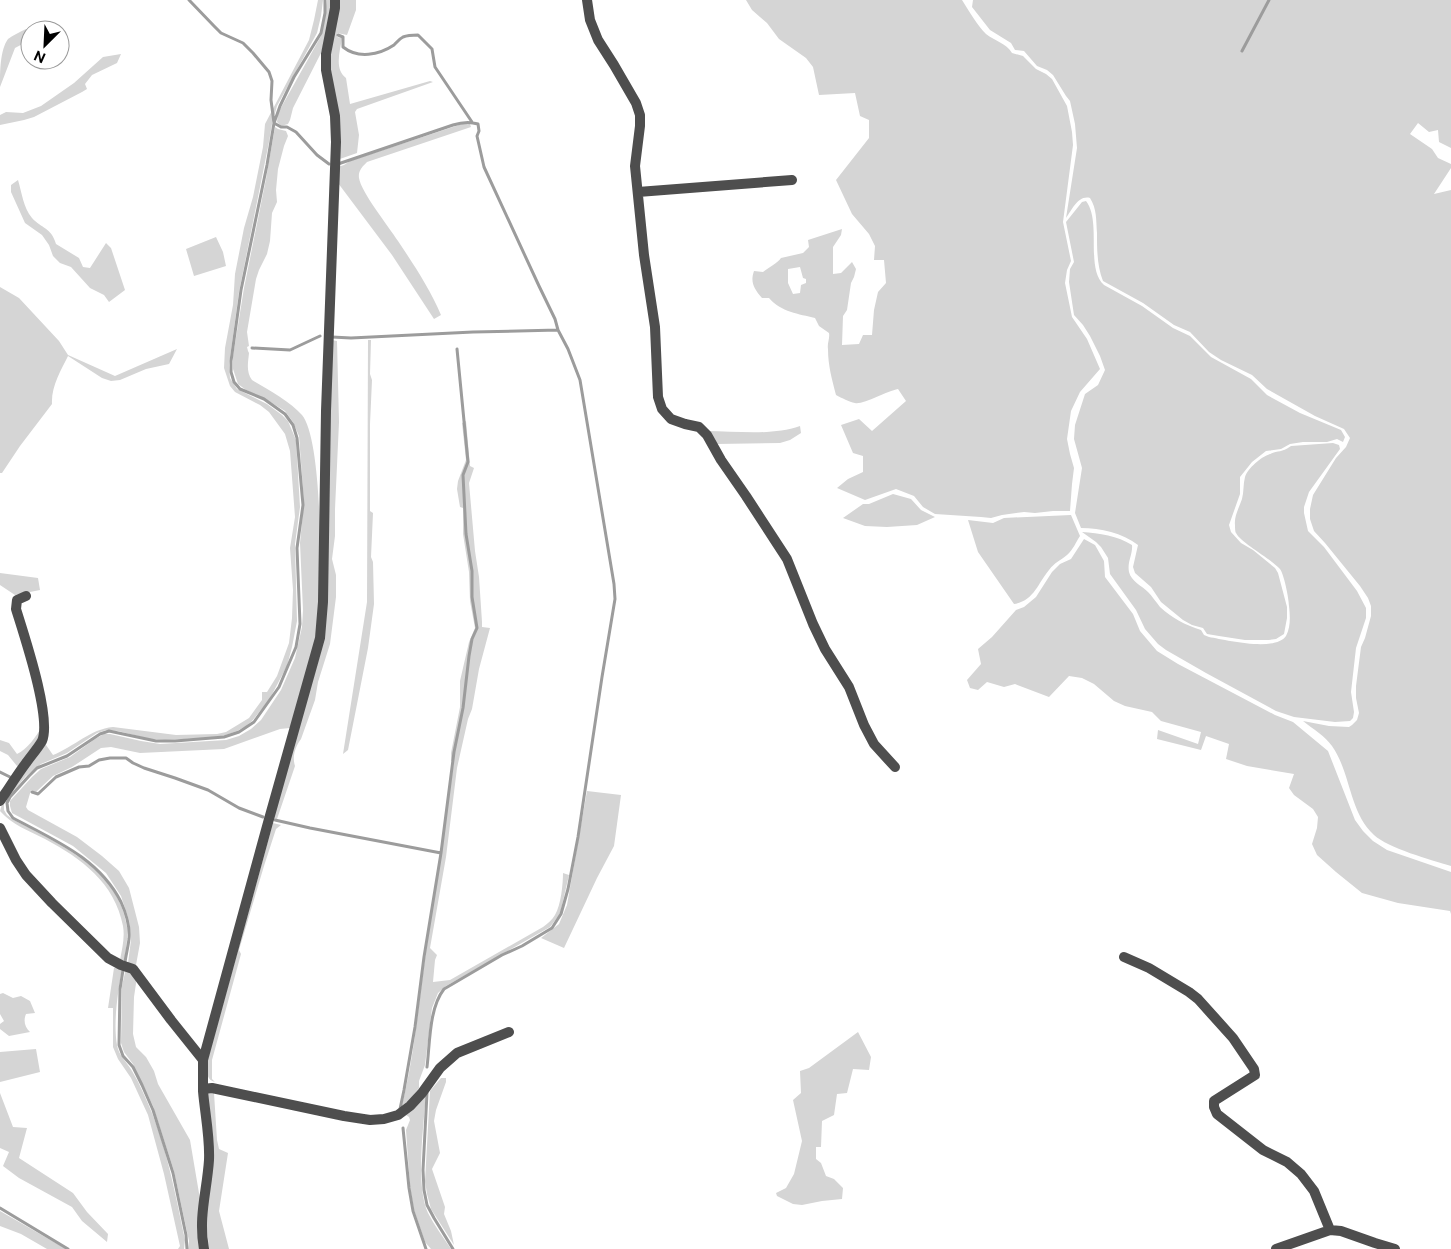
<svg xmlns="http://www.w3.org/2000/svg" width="1451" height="1249" viewBox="0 0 1451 1249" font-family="'Public Sans',sans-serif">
<rect width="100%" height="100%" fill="#fff"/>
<!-- green -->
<path fill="#d5d5d5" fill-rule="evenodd" d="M318 0H323L321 16 317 33 277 106 272 124 269 142 239 292 229 365 230 378 237 389 267 404 282 415 288 421 296 440 300 507 295 544 297 621 292 647 287 666 269 700 252 721 246 726 237 731 220 737 165 740 150 739 118 731 106 730 97 733 67 753 41 764 26 776 7 799 4 803V810L7 815 14 820C59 844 119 869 127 927 128 938 126 950 124 962L120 960C122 949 125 938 123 926 115 883 81 858 45 839 29 831 11 824 0 811L2 804 44 742 53 755C74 747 90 729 113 727L176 735 217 734 226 732 249 718 262 700V692H267L277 676 289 643 292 618 293 590 290 548 295 517 290 451 285 434 269 412 260 405 235 392 230 386 224 368 225 348 233 305 235 274 244 228 253 197 263 147 265 124 309 40 314 20Z
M327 0H332L324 43 321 53 293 108 290 120 288 124 281 126 277 122 278 113 321 36Z
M338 0H356V10L347 35 337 33V37L342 38C340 51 334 69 346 78L350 104 430 81 433 82 357 109 355 112 359 135 357 153 337 160 333 89 330 62Z
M746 0H962C969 11 977 25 986 34 995 41 1006 43 1012 53L1023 56 1036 69 1046 74 1052 79 1067 106 1072 132 1073 145 1063 222 1071 261 1067 270 1065 283 1072 317 1087 339 1100 369 1080 392 1071 411 1067 439 1070 454 1074 468 1072 484 1070 511H1053L1035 513 1024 512 1002 515 991 518 981 517 935 514 923 507 914 496 896 489 865 500 837 488 848 479 863 472V456L853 453 841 425 859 419 872 431 906 401 898 389C887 391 863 405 855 403 849 402 842 398 836 395 832 379 828 366 828 349 827 343 830 339 829 333L819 326 815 318C799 314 781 312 769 298H762C754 289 750 282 754 271L763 272C769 267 778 263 781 258L803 253 809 247 808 240 842 229 841 235 833 247V274L841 273 852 262 856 269 854 277 851 283 847 310 843 316 842 345 859 344 863 335H872L874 310 878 292 886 283 884 260H874L875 246 869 234 852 214 836 180 869 138V120L860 116 855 93 819 95 813 67 806 58 779 39 767 23 752 10ZM800 267 803 278 806 279V283L801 285 800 293 793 294 788 283V269Z
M973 0H1451V148L1439 142 1438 130 1429 132 1418 123 1410 134 1432 149 1438 158 1451 164V168L1434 194 1451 190V866C1431 860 1388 848 1374 835 1349 812 1351 773 1332 746 1325 736 1313 729 1303 721L1329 726 1349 727 1352 725 1357 720 1359 713 1356 698V686L1361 647 1365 638 1371 616V606L1368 598 1360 586 1325 543 1314 531 1310 519V509L1313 495 1336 458 1346 447 1350 438 1344 429 1315 416 1267 389 1252 375 1221 360 1209 352 1190 332 1174 325 1143 303 1103 281C1097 266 1097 249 1097 233 1096 220 1097 209 1090 198 1078 195 1072 210 1066 218L1077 148 1075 124 1070 101 1066 96 1053 75 1047 70 1037 66 1024 51 1015 50 1011 43 990 30 972 7Z
M26 29 30 31V40L15 48 0 87C0 72 0 50 8 39 13 35 20 32 26 29Z
M121 54 117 63 92 75 85 84 87 89 82 92 34 117 24 120 0 125V115L6 112 23 113 41 106 74 83 103 57Z
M465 123 470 124 471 127 367 162C362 167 358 171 359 178 361 192 389 227 398 241 414 265 430 289 441 315L434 319 392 255 338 183V167L344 165 350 161Z
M275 127 278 129 286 131 288 136 284 146 278 169 276 190 277 202 272 213 270 241 267 254 259 270 256 279 247 332 249 346 247 347 248 351 249 353C248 363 246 372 252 380 267 389 291 402 302 415 324 441 323 605 315 640 309 670 299 699 290 728L280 729 224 749 140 753 111 747 101 748 72 767 53 776 36 792 31 790 26 807 28 810 77 837 102 856 119 871 129 888 139 927 140 943 136 965 128 963 131 940 129 920 121 896 106 873 73 846 12 813 10 806V801L32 777 41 769 70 757 95 739 104 734H110L141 741 160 744 226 740 239 736 251 729 261 720 281 690 295 658 302 627 303 610 300 543 304 502 299 436 293 422 285 411 267 400 246 390 238 384 233 369V356L244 288 266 179Z
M18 180C22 193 23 207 32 218 42 229 51 227 56 244L79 258 83 267 90 268 106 243 111 248 125 290 109 302 104 295 90 288 71 267 60 263 53 256 49 245 42 235 25 223 11 192V185Z
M1086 201C1102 222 1085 268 1104 285L1142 306 1173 328 1190 336 1211 357 1251 379 1267 395 1300 413 1341 430 1345 437 1343 442 1337 439 1327 442H1303L1290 444 1281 449 1266 451 1252 462 1240 477V494L1229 525 1231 532 1241 543 1253 550 1275 568 1278 573 1287 607V618L1284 634 1276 639 1269 640H1245L1219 636 1207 634 1203 628 1192 625 1183 620 1161 602 1151 587 1135 573 1133 567 1138 545C1122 533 1101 528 1081 528L1075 513 1082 468 1074 439 1075 425 1085 394 1098 385 1105 370 1100 356 1090 336 1083 325 1074 315 1069 282 1070 269 1074 262 1066 222 1082 202Z
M216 237 223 252 226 266 194 276 186 249Z
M0 287 19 298 59 341 68 355 115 376 177 349 169 364 146 369 120 380 111 381 102 378 68 356C61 370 51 387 52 404L20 446 2 473H0Z
M332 340 337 341 339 422 335 509V536L332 559 336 575V597L330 644 318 682 315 700 301 739C295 747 292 757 295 766L277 819 272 818 320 655Z
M368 340H371L370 374 372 380 370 424V511L373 513 371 557 373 562 374 604 368 648 348 750 343 754 367 602Z
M466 421 470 466 474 468 469 483 475 551 479 577 482 622V627L490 628 479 669 472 709 468 719 457 768 446 857 430 948 437 955 435 960 433 982 450 980 543 927C548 923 552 920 555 915 561 905 563 884 563 873L569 875 560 914 550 927 446 986 438 993 432 1008 425 1065 419 1081V1088L412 1097 401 1109C414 1059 418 1008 425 958 435 892 445 827 454 761H451V753L460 707V681L469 642 475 628 470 601 469 572 463 534V508L460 507 457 489 458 481 466 460 462 423Z
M800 426 801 433 790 440 780 443 716 444 706 431C737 431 771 436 800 426Z
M1333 443 1339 445 1340 449 1309 492 1304 507V513L1308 531 1324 547 1357 591 1366 608V618L1356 648 1351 692 1354 712 1353 718 1350 721 1335 722 1294 717 1276 711 1206 673 1166 650 1158 644 1145 629 1136 610 1110 574 1108 558 1101 547 1096 542 1082 532C1099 533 1118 536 1132 545 1133 554 1127 562 1129 572 1131 581 1142 586 1148 592 1152 596 1156 602 1160 607 1172 618 1185 625 1201 630L1204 635 1209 637C1226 640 1275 652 1286 636 1291 627 1290 615 1289 606 1289 599 1284 574 1280 569 1270 558 1241 543 1236 533 1235 532 1235 526 1235 525 1234 516 1239 508 1242 499 1244 492 1243 484 1245 477 1248 468 1261 457 1270 454 1279 450 1281 453 1291 446Z
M893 494 911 499 921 510 935 517 917 525 887 527 865 526 843 518 863 504H869Z
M1071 515 1080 536C1076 542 1073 550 1067 555 1060 561 1055 562 1049 570 1038 583 1034 601 1014 604L978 552 968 520 993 523 1004 518Z
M1084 539 1095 545 1104 561 1105 577 1133 614 1140 631 1157 651 1178 664 1275 715 1293 722 1328 751 1355 820 1363 831 1373 841 1387 850 1451 872V914L1450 911 1398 903 1362 893 1336 872 1317 855 1312 844 1317 828 1318 817 1313 809 1294 795 1289 788 1294 774 1247 766 1226 759 1229 744 1206 736 1201 750 1157 739 1158 730 1198 744 1201 732 1161 721 1152 712 1125 706 1114 701 1094 684 1082 678 1069 676 1049 697 1015 684 1004 687 987 682 978 690 970 688 967 680 981 664 978 649 992 637 1016 610 1024 607 1036 597 1052 572 1060 564 1071 559Z
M0 573 38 578 40 590 15 595 0 585Z
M42 727 43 732 20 765 17 766 8 755 0 751V740L9 743 17 754C27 750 36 736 42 727Z
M587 791 621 795 614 846 597 878 564 948 541 938 559 924 567 905Z
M273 823 281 825 276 829 264 866 239 950 241 954 212 1060V1079L215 1082C207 1080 207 1073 206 1066Z
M120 967 122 968C118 992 113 1022 117 1045 119 1056 127 1062 132 1071 140 1084 146 1099 152 1113 168 1154 176 1197 185 1240L184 1249H178L180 1246 164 1174 148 1115 131 1078 118 1059 113 1047V1008H108L114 968Z
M126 968 137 977 134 997 133 1034 136 1047 146 1057 154 1071 158 1084 190 1140 201 1205V1249H188L189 1241 174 1171 153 1106 133 1064 124 1052 121 1043 122 986Z
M3 993 13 998 21 996 30 1001 35 1013 26 1014C23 1021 25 1027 30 1032L9 1036 0 1029V1024L4 1021 0 1014V994Z
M858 1032 871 1057 869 1070 853 1069 847 1093 837 1094 834 1115 822 1121 821 1147H816V1159L821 1163 826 1176 834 1179 843 1188 842 1199 822 1201 802 1205 793 1204 777 1196 776 1193 786 1188 794 1174 802 1141 793 1100 801 1093 800 1071 809 1068Z
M36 1049 40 1072 0 1082V1052Z
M441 1078H446V1082L436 1110 434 1121 440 1153 432 1169 445 1207 444 1214 451 1231 454 1245 431 1209 427 1194 425 1181 430 1091Z
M426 1092C424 1125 415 1184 428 1213 434 1225 443 1237 451 1249H431L425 1242 414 1210 410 1187 406 1130 410 1120 409 1117 406 1115Z
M0 1093 13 1127 27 1128 19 1158 73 1193 87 1212 108 1234 107 1242 82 1221 72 1207 19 1178 3 1166 9 1152 0 1148Z
M207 1093H214L217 1140 219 1149 228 1153 219 1211 229 1249H209L207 1227Z
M0 1211 66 1249H47L21 1234 0 1226Z"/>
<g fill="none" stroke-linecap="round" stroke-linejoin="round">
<!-- stream -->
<path stroke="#9c9c9c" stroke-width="3" d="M189 0 214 26 221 33 243 43 253 53 269 72 272 81 271 100 274 123 281 127H287L296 132 317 155 329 164
M338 35 343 37V47C358 59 379 55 394 45 397 42 399 39 403 37 408 35 413 35 418 35L432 49 435 67 472 122
M1242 51 1269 0
M338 164 453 125C462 122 469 121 478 124L479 131 477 136 484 167 539 286 555 319 558 330 568 349 580 380 614 584 615 599 602 677 578 837 568 889 561 914 552 928 522 946 502 955 444 989C429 1008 430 1043 427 1067
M332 337 351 338 473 332 558 330
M252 348 290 350 320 336
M0 772 10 777
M32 792 38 794 56 777 79 767 89 766 99 760 110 758H126L133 763 144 768 175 778 208 790 239 808 263 817
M275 820 310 828 441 853
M125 962C126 955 128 947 129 939 130 927 126 913 121 902 99 858 54 840 13 818L8 811 7 803 10 797 29 776 37 768 67 756 100 734 109 731 156 741H175L224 737 239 732 254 722 279 687 296 647 300 624 297 548 303 505 297 438 293 425 285 414 264 399 240 389 234 382 231 372V361L241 290 267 165 274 123 280 106 294 77 321 33 325 13V0
M123 970 120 989 119 1045 123 1056 133 1067 142 1085 153 1110 173 1173 186 1235 187 1249
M427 1093 423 1170 424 1190 427 1205 434 1218 453 1249
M400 1109 404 1090 415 1027 424 957 441 853 454 752 463 708 469 656 472 639 477 628 472 597V571L466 534 463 475 468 462 457 349
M403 1128 409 1188 413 1211 426 1249
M0 1208 68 1249"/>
<!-- minor -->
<path stroke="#4e4e4e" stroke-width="10" d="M587 0 590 20 598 40 614 65 636 103 640 115V126L635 166 644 255 655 327 658 397 662 409 671 419 685 424 699 427 707 435 721 460 746 496 787 559 813 624 825 649 849 687 864 725 874 744 895 767
M638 192 792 180
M0 801C9 788 17 775 26 763 31 756 38 748 42 741 52 718 24 635 16 609L17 600 26 596
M0 828 16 860 26 875 52 903 108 958 121 965 133 969 171 1020 203 1060
M1124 957 1149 968 1189 992 1198 999 1233 1038 1254 1069 1255 1075 1214 1101V1107L1217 1114 1263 1150 1287 1162 1301 1174 1314 1191 1330 1230
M203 1089 212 1088 344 1116 370 1120 384 1119 398 1115 410 1106 422 1093 440 1068 457 1053 509 1032
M1276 1249 1330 1230 1341 1231 1375 1243 1395 1249"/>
<!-- tertiary -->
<path stroke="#4e4e4e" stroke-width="10" d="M204 1249C198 1217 207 1191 209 1160 210 1137 205 1114 203 1091 203 1080 203 1070 203 1060L269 819 320 638 323 602 326 411 336 142 335 116 326 70V54L335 8V0"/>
</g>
<!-- north arrow -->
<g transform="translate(45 45) rotate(204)"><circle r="24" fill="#ffffff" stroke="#999999"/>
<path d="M0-4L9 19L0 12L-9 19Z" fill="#000000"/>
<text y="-8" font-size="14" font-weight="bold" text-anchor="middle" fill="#000000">N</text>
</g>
</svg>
